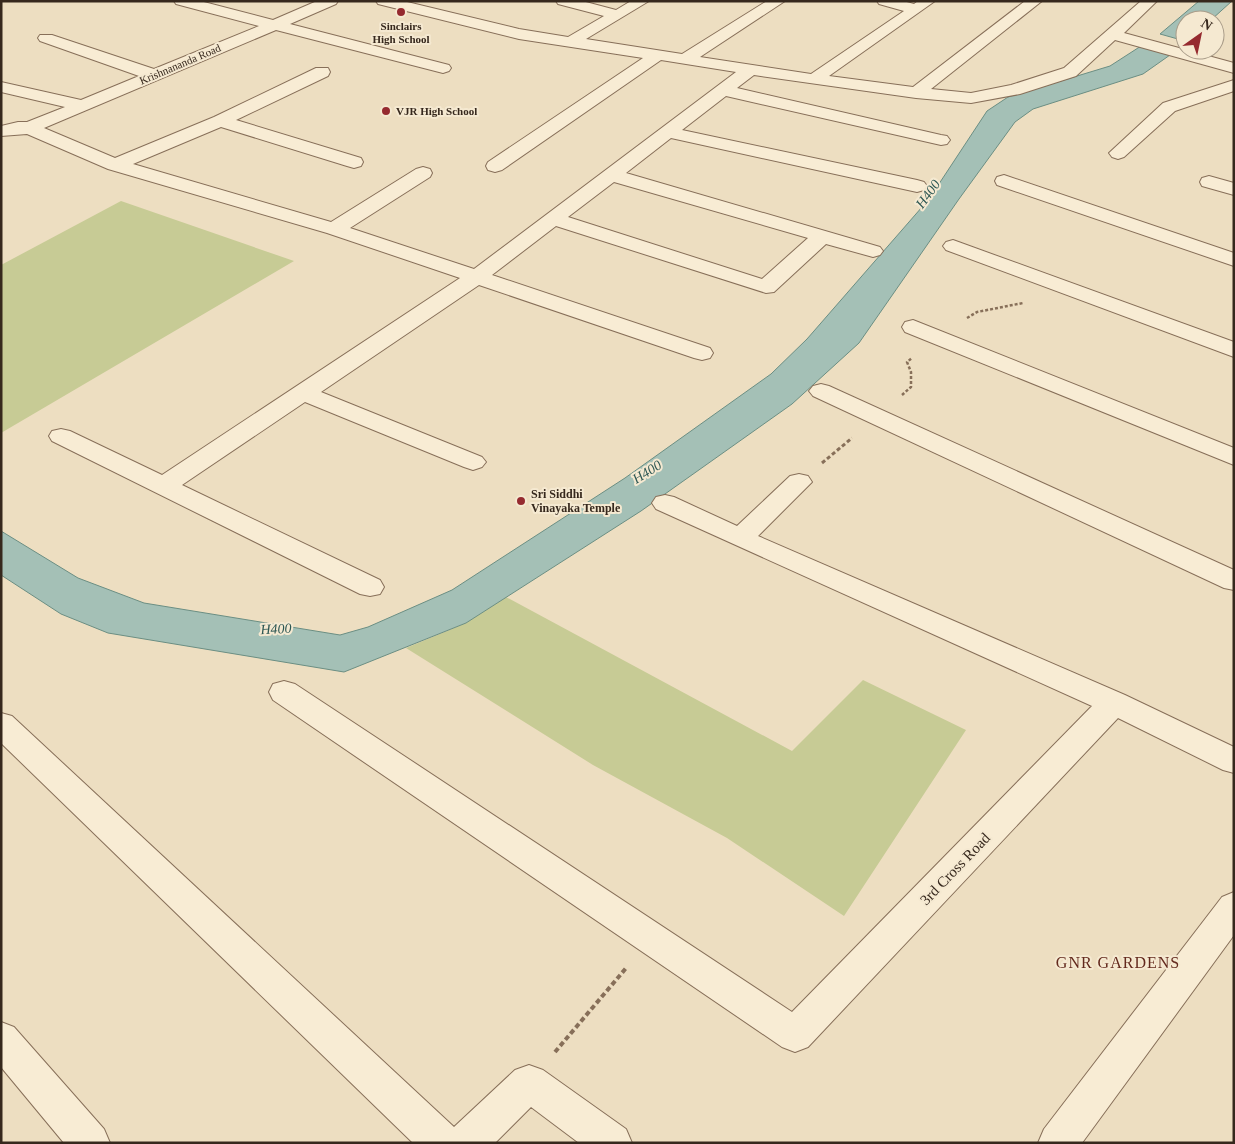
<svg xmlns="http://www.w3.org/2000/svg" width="1235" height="1144" viewBox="0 0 1235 1144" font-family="'Times New Roman',serif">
<rect width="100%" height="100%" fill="#eddec1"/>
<!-- green -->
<path fill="#c7cb95" d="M121 201 294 261 1 433V265Z
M506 597 792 751 863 680 966 730 844 916 727 838 593 765 406 648 466 623Z"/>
<!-- water -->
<path fill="#a4c0b6" stroke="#6b8e83" d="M1199 1H1232L1211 20H1185V41L1160 34Z
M1141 46 1170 55 1143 74 1033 109 1015 122 959 199 859 343 792 404 641 511 466 623 344 672 108 633 61 614 1 575V531L78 578 144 603 340 635 368 627 452 590 625 478 771 374 807 339 929 199 987 111 1008 97 1110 66Z"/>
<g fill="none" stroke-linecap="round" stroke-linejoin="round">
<!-- minor casing -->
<g stroke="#876f59" stroke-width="2">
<path id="minor" d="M174 1H200L273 20 317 1H338L336 4 290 24 449 65 451 68 449 71 443 73 276 30 44 128 115 158 214 117 316 68H328L330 72 328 76 236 120 361 158 363 162 361 166 354 168 347 166 221 127 133 164 331 222 416 169 423 167 430 169 432 173 430 177 350 228 474 269 736 72 661 60 502 170 495 172 488 170 486 166 488 162 643 58 519 39 378 4 376 1H403L519 29 568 37 604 16 558 4 556 1H582L616 10 631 1H649L586 39 682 54 767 1H785L700 57 811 74 904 11 879 4 877 1H903L914 4 918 1H935L829 76 913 87 1025 1H1042L931 89 971 93 1011 85 1064 68 1141 1H1157L1124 33 1234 63V73L1115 40 1076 76 1020 94 971 103 916 98 754 75 737 88 941 135 947 136 950 140 947 144 941 145 726 96 682 130 917 180 924 182 927 186 924 190 917 192 671 138 626 173 880 247 883 251 880 255 873 257 826 244 774 292 766 293 556 226 492 275 710 348 713 353 710 358 702 360 694 358 479 285 321 392 482 457 486 462 482 467 473 470 464 467 305 402 182 485 380 580 384 587 380 594 370 596 360 594 52 441 49 436 52 431 61 429 70 431 162 475 460 278 327 233 108 169 27 134 1 136V126L18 122H27L65 107 1 92V82L81 100 139 76 40 41 38 38 40 35H52L154 69 259 26 176 4ZM614 182 808 238 762 279 568 217Z
M1234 80V91L1175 111 1124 157 1118 159 1112 157 1109 153 1163 103Z
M1004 175 1234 253V266L997 185 995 181 997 177Z
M1209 176 1234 183V195L1202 186 1200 182 1202 178Z
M953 240 1234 342V357L946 250 943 246 946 242Z
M913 320 1234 448V465L905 332 902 327 905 322Z
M821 384 829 386 1234 570V590L1224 588 813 396 809 391 813 386Z
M799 474 808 476 812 482 758 536 1125 695 1234 747V773L1223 770 1118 718 808 1047 795 1052 782 1047 273 700 269 692 273 684 284 681 295 684 792 1012 1092 706 656 509 652 503 656 497 665 495 674 497 737 526 790 476Z
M1 713 12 716 454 1127 515 1070 529 1065 543 1070 626 1129 632 1143H579L531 1107 495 1143H413L1 743Z
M1234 892V935L1082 1143H1038L1044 1129 1222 897Z
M1 1022 14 1027 104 1129 110 1143H64L1 1067Z"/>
</g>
<!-- path-far2 -->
<path stroke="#876f59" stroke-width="2.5" stroke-dasharray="3 2" stroke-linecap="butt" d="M967 318 977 312 1023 303
M902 395 911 387V372L907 362 912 358"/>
<!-- path-far1 -->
<path stroke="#876f59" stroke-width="3" stroke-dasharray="4 2.5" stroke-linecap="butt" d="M822 463 852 438"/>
<!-- path -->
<path stroke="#876f59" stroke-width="4" stroke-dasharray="5 3" stroke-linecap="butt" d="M555 1052 627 967"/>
<!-- minor -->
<use href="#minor" fill="#f8ecd4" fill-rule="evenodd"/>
</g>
<!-- markers -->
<g fill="#952a2f" stroke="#f5e9d1" stroke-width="2">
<circle cx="401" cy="12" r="5"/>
<circle cx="386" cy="111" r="5"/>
<circle cx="521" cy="501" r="5"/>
</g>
<g text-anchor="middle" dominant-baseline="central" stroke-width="4" stroke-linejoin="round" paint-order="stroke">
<!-- far-poi labels -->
<g font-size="11" font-weight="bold" fill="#36281d" stroke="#f5e9d1">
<text x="401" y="26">Sinclairs<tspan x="401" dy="13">High School</tspan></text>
<text x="396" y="111" text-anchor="start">VJR High School</text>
</g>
<!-- far-street labels -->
<g font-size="11" fill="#36281d" stroke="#f5e9d1">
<text transform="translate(180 64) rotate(-23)">Krishnananda Road</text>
</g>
<!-- poi labels -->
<g font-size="12" font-weight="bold" fill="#36281d" stroke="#f5e9d1" text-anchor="start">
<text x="531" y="494">Sri Siddhi<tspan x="531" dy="14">Vinayaka Temple</tspan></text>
</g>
<!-- water labels -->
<g font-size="14" font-style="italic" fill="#2c5652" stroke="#f5e9d1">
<text transform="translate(928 194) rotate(-54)">H400</text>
<text transform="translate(647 472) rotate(-32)">H400</text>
<text transform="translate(276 629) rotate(-3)">H400</text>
</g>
<!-- near-street labels -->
<g font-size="15" fill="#36281d" stroke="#f5e9d1">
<text transform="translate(955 869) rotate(-46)">3rd Cross Road</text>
</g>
<!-- near-neighbourhood labels -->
<g font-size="16" letter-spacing="1" fill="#63291d" stroke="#f5e9d1">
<text x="1118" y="962">GNR GARDENS</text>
</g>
</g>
<!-- border -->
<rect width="1235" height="1144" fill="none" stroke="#36281d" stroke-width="5"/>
<!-- north arrow -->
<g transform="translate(1200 35) rotate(33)"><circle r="24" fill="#f5e9d1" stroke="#a99c89"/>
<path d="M0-4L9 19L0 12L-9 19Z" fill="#952a2f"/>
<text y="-8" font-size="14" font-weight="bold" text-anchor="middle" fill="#36281d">N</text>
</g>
</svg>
